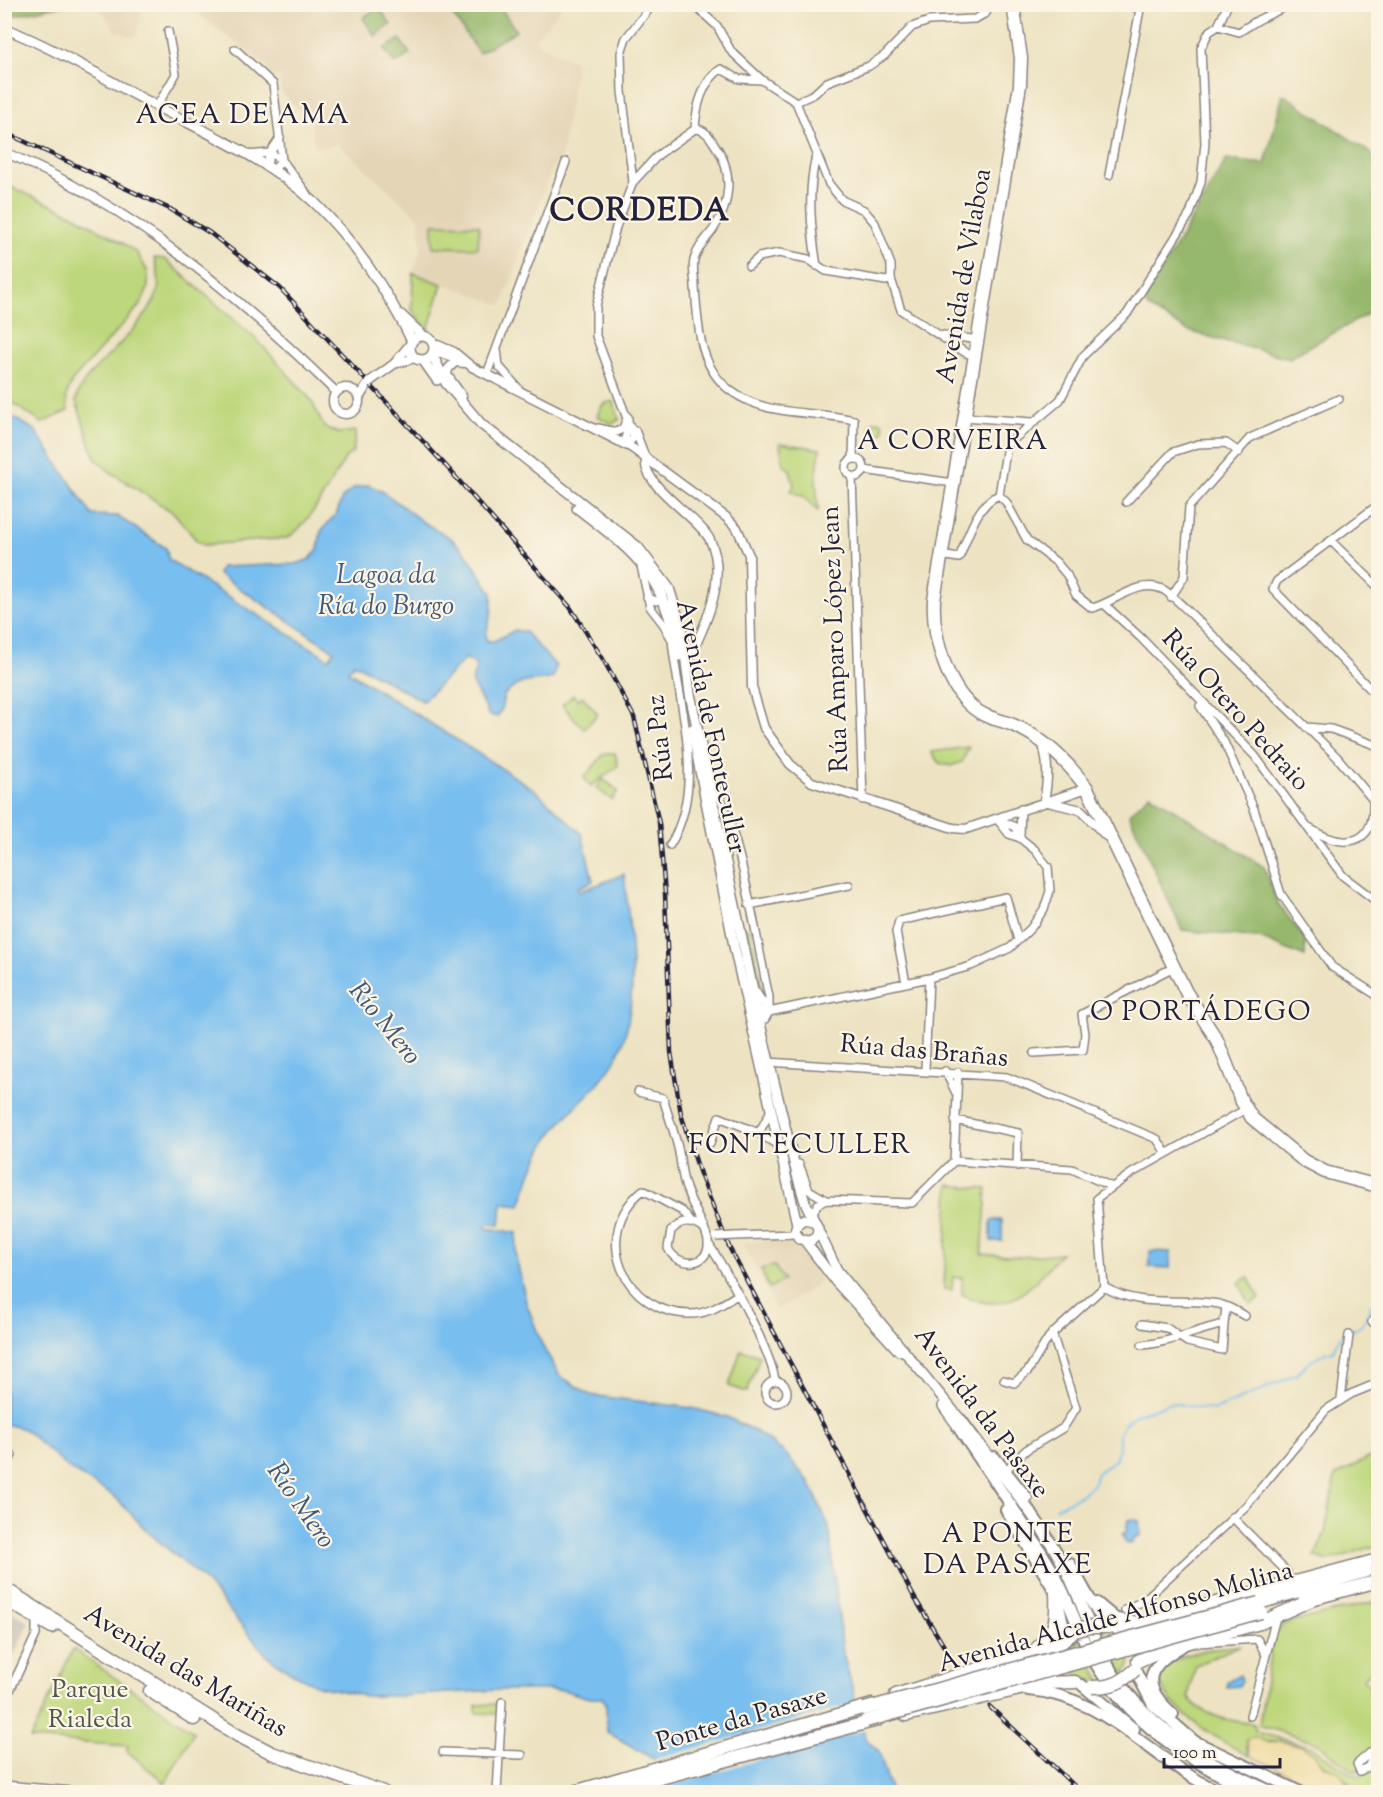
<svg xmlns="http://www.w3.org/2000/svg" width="1383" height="1797" viewBox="0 0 1383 1797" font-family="'Sorts Mill Goudy',serif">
<rect width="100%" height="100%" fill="#fcf5e5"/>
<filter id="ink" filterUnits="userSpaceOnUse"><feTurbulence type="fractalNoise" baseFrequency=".0167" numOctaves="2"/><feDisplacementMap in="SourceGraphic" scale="12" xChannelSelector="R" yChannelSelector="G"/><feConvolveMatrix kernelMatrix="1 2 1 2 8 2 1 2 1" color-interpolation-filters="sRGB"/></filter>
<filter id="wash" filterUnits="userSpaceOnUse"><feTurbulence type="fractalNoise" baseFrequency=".008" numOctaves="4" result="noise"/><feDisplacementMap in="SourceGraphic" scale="24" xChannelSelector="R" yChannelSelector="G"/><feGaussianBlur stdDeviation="1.35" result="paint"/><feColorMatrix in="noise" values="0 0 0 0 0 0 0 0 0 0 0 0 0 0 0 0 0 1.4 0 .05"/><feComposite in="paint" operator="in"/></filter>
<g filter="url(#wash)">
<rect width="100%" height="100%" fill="#ede3c3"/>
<!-- built -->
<path fill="#e5d5b7" d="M5 5H77L8 19 5 18Z
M96 5H143L136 38 116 31Z
M171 5H564L535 39 539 44 576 62 562 155 551 170 502 305 413 273 421 247 419 218 338 144 318 148 313 141 312 119 282 95 279 76H270L266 65 196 13Z
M780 1239 799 1245 820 1279 817 1285 776 1310 743 1242Z"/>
<!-- industrial -->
<path fill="#c9c3b8" d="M5 1607 29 1623 5 1673Z"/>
<!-- green -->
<path fill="#bdd77c" stroke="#707c5c" stroke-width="1.5" d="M4 184 72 214 121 242 137 253 148 272V288L141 304 72 381 66 396 68 411 42 423 5 398Z
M433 224 479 225 478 248 433 247Z
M154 258 165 259 259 342 311 400 324 427 338 433 356 431 353 452 346 457C332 480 310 525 287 538L204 545 197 541 174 513 109 471 95 458 76 401 78 393 85 380C103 360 154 314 158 290 160 278 158 269 154 258Z
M413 273 442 284 428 330 412 310Z
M614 401 619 420 612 424 597 416 603 404Z
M870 428a7 7 0 1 1 14 0a7 7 0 1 1-14 0Z
M780 443 820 449 816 480 818 511 803 496 791 491 794 485 790 470 783 464Z
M573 695 578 700 582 696 598 714 584 729 562 705Z
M969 747 962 762 951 766 939 763 931 752Z
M615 753 618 766 591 786 584 778 603 755Z
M603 779 618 791 612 800 596 788Z
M750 928 765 1000 761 993 746 929Z
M949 1185 987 1189 982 1254 1021 1257 1061 1253C1033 1285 1010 1320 962 1294V1278L953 1277 952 1290 944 1289Z
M774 1266 784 1280 769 1288 761 1269Z
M1248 1277 1260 1298 1250 1304 1239 1283Z
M741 1350 760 1356 747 1392 729 1386Z
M1378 1453V1545L1328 1561 1315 1556 1325 1533 1335 1476Z
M1378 1601V1665L1363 1679 1378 1691C1378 1710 1383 1775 1351 1770L1319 1744 1259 1725 1273 1636 1284 1624Z
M1099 1633C1122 1634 1141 1654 1123 1675Z
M1078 1639 1101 1681C1079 1680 1065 1671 1068 1648Z
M1241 1645 1196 1665 1188 1696C1201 1717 1231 1721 1254 1724L1256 1732 1312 1747 1351 1774 1361 1775 1368 1771 1378 1753V1792H1354C1345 1773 1338 1776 1323 1765 1318 1761 1315 1754 1310 1752 1289 1740 1267 1739 1246 1746L1249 1756C1221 1741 1166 1711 1159 1678 1171 1650 1214 1649 1241 1645Z
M73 1649 194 1732 165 1783 127 1751 128 1746 30 1739Z
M498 1704V1714L476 1713V1705Z"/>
<!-- forest -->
<path fill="#96b86c" stroke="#5c6d54" stroke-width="1.5" d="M5 4H60V5L11 16 5 14Z
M446 5H499L516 31 479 53Z
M379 7 391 25 375 36 363 18Z
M400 39 410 54 395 64 384 49Z
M1283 94 1372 154 1378 173V311H1373L1289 358 1188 331 1147 307V295L1226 160 1265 164Z
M1150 794 1264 867 1277 902 1305 939V957L1260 938 1182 930 1129 814Z"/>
<!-- sand -->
<path fill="#eeda9e" stroke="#887e6c" stroke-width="1.5" d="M1254 1737 1269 1743 1279 1741 1301 1746 1312 1752 1324 1766 1339 1772 1354 1792H1329L1250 1756 1246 1740Z"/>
<!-- water -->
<path fill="#78beef" stroke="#4d7095" stroke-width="1.5" d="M4 412 35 430 92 515 117 516 166 548 169 560 329 659 334 651 218 574 221 567 296 564 310 559 318 549 321 531 337 513 342 498 354 488 369 485 382 491 423 522 451 538 466 553 492 593V610L486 634 487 641H494L515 630 525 632 556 666 553 678C529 684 526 676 504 695L501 711 497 717 489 715 472 683 476 665 466 658 423 701 354 663 348 671 534 789 582 834 593 881 578 888 579 892 624 874C630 928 642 1009 616 1058 604 1082 571 1109 554 1131 537 1152 529 1180 520 1205L502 1203 500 1225 486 1224V1228L517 1233 516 1257 526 1302 543 1347 560 1376 590 1395 692 1408 727 1417 758 1433 785 1453 810 1483 829 1527 843 1653 866 1739 879 1752 891 1792H665L659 1762 607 1732 606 1703 602 1698H589L563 1690H497L400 1696H365L318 1686 290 1672 267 1656 205 1581 148 1532 115 1497 68 1468 24 1429 5 1424Z
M991 1220H1002V1241H991Z
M1150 1251 1171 1252 1170 1268 1149 1267Z
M1134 1519 1139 1521 1141 1535 1134 1538 1133 1543 1126 1544 1122 1534 1126 1532 1128 1520Z
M1240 1675 1242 1680 1239 1686 1227 1687V1682Z"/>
<!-- pier -->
<path fill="#ede3c3" d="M860 1702 867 1729 662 1787 657 1763 653 1760Z"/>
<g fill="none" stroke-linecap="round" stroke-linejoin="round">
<!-- stream -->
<path stroke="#78beef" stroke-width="2" d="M1055 1508 1080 1496 1094 1483 1097 1473 1115 1460 1119 1448V1433L1125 1423 1137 1414 1171 1403 1215 1410 1298 1374 1308 1363 1325 1353 1333 1351C1342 1322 1363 1340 1370 1306L1378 1301"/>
</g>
</g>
<g filter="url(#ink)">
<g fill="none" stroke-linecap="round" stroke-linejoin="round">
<!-- minor casing -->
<g stroke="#88827f" stroke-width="10">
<path id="minor" d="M693 4 717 26 731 51 762 80
M1129 4 1140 10
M1218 26 1239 32 1258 20 1291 4
M235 49 273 84 282 160 305 191
M796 102 829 184 842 200 864 210 875 223 891 265V279L901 310 966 353 975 356
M157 106 176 74 168 31
M695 129C705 129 710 137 715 145 734 171 731 204 713 230 706 239 697 248 694 260 692 269 695 279 695 287 698 324 698 367 731 391 766 417 813 410 854 420L853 459
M695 129C696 108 702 81 721 69L739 79 762 80 796 102 814 94 827 82 869 66 885 55 912 27 929 21 975 19 986 13 990 4
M248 155 270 153 280 138
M816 156C807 193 811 229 817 266
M266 167 270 153 282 160 273 171
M1109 175 1141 4
M633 182 622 91 621 53 626 38 653 4
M749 266 759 257 779 253 808 259 826 271 886 281 891 279
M944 335 978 340
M497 349 499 366 518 388
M487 374 566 162
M628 417V429L623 444 629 443 634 437 596 336V306L616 227 633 182 658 155 695 129
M964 417 1032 422
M598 428 617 432 623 428 626 421
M635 430 646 459
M846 468a9 9 0 1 1 18 0a9 9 0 1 1-18 0Z
M864 470 953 483
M852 476 863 800
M999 495 1007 445 1060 400 1083 356 1127 314 1190 214 1201 182 1205 143 1201 48 1209 32 1218 26 1228 4
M1126 502 1173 452 1198 444 1226 443 1239 452
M1374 508 1277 581 1273 589 1378 697
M1331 541 1378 587
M940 555 959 558C968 537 977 503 999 495L1006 502 1027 540 1056 562 1067 575 1076 595 1092 608C1114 603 1140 577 1164 590 1172 595 1179 603 1186 609L1337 757 1373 800C1376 848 1342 849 1309 828
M641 566 650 607 664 625 672 640C678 705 707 784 670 845
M647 597 656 601 663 599 661 584 658 578
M1171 597 1184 577 1189 507 1250 438 1339 399
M1105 605 1141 638 1255 756 1343 876 1372 898 1378 899
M1200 706 1224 742 1254 809 1281 894 1332 967 1378 996
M1306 727 1331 729 1378 746
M709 774C742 833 754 930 769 997V1012
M998 819 1015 827 1020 838
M1020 835 1021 809
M749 905 849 885
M906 983 896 932 899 921 1006 897 1018 940
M756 992 769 1012
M769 1012 929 978 971 966 1010 948 1031 928 1044 909 1050 891 1048 867 1035 850 1020 838 1009 834 997 819
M758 1017 763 1010 769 1012 765 1019 759 1014 758 1013
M1034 1053 1083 1050 1085 1034 1082 1014 1174 967
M767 1062 1007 1077 1157 1139 1166 1153
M925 1070 929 978
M945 1071 956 1093
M638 1092 663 1098C668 1115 674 1131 678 1148 681 1160 681 1173 685 1185 689 1201 706 1227 708 1241 711 1267 677 1269 668 1248L671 1231C680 1221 690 1220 702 1228
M771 1110 759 1133 779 1146
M955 1120 1018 1133 1017 1166
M710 1143 719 1117 759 1133
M954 1161 1072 1169 1110 1186
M799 1164 809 1190 826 1200 912 1203 954 1161 958 1072
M811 1216 818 1204 826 1200
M691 1222 682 1211 643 1190C589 1234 624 1315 691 1314 708 1314 723 1304 737 1295
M735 1236 796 1234
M708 1243C727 1272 770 1348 775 1380
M1245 1316C1237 1312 1228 1306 1219 1304 1178 1296 1144 1310 1104 1287L1097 1198 1132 1173 1246 1109
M1372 1322 1378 1317
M1142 1324 1167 1328 1187 1342 1222 1350 1224 1324
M1142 1345C1170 1343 1196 1330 1224 1324L1226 1307
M1004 1380 1014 1383 1028 1371 1049 1337 1104 1287
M765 1392a11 11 0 1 1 22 0a11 11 0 1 1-22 0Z
M1341 1399 1349 1335
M4 1452 12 1455 4 1471
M1006 1470 1026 1450 1063 1428 1076 1408 1052 1333
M1232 1517 1287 1572
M1125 1610 1143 1601 1246 1506 1326 1410 1351 1394 1378 1383
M1198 1643 1257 1639 1265 1653
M4 1703 36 1635V1618
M1250 1716 1276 1617
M1378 1746 1357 1764 1360 1771 1368 1767 1378 1746
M443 1752 522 1755
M4 1785 84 1792
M497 1792 502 1702"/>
</g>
<!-- tertiary casing -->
<g stroke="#88827f" stroke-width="11">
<path id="tertiary" d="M4 152C132 205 238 296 336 392
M433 343 454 352 472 367 632 448 726 517 737 528 749 555 752 687 764 728 790 764 812 782 953 828 966 829 1087 788
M434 351 453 357
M394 364 415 358
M383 372 394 364 411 343
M333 401a13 13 0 1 1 26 0a13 13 0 1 1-26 0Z
M462 396 447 375 448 369 455 362 465 363
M359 398 369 382
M646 459C641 486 698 516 710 540 728 577 706 624 690 657V667
M1042 742C1049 763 1048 780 1044 801
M1044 801 1081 810 1106 836"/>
</g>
<!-- secondary casing -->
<g stroke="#88827f" stroke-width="12">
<path id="secondary" d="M4 28C54 48 100 76 147 101 203 132 268 158 315 203 354 241 388 292 412 341
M401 315 423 336
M410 348a12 12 0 1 1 24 0a12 12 0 1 1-24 0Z
M432 354 446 383 481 424 638 547 669 588 682 630 690 694 763 1037 797 1175 805 1202 818 1228 817 1235 812 1240 799 1239 795 1231 797 1224 804 1219 813 1221
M423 360 437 380
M577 508C642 558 662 574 679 656
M692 729 735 951 797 1224
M818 1230 837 1270 961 1420
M805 1241 836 1282 899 1351
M943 1406 956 1424"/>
</g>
<!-- primary casing -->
<g stroke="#88827f" stroke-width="14">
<path id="primary" d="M961 1420C995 1468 1037 1514 1064 1566 1079 1594 1088 1626 1102 1654 1136 1722 1207 1764 1273 1792
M958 1427C989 1474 1023 1520 1051 1568 1068 1596 1077 1629 1093 1659 1129 1723 1190 1763 1255 1792
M994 1457 1027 1498
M1006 1510 1056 1593 1066 1637
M1070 1564 1097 1612 1110 1627
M1097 1603 1116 1619 1139 1622
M1135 1670 1153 1705 1194 1741 1300 1792
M1082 1685 1134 1729
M1028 1690C1107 1695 1152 1763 1221 1792
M1173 1714C1140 1685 1146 1667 1181 1647"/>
</g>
<!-- trunk casing -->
<g stroke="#88827f" stroke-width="15">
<path id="trunk" d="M1013 4 1021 58 1020 85 934 600C932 635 947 692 979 712 989 719 1002 720 1013 725 1044 738 1067 761 1087 788L1186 992 1217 1040 1241 1100 1252 1118 1304 1161 1325 1172 1378 1186
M4 1588 237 1735 272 1753 383 1792
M4 1599 52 1627
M1304 1601 1378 1581
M1259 1603 1366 1571
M1118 1629 1378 1560
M1037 1648C1057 1632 1057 1617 1056 1593
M1138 1661 1164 1649 1260 1623 1311 1600
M150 1691 194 1719
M896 1695 1061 1643 1075 1631
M906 1715 1046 1683 1075 1682
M574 1792 872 1705
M608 1792 877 1720"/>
</g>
<!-- minor -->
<use href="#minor" stroke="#fff" stroke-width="7"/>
<!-- tertiary -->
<use href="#tertiary" stroke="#fff" stroke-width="8"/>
<!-- secondary -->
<use href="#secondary" stroke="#fff" stroke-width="9"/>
<!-- primary -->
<use href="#primary" stroke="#fff" stroke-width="10"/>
<!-- trunk -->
<use href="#trunk" stroke="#fff" stroke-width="12"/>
<!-- rail casing -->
<g stroke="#22223b" stroke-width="4.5">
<path id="rail" d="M4 132 170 209 210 233 280 288 446 466 570 607 603 659 634 717 659 823 665 894 671 1052 681 1114 700 1174 730 1249 914 1597 956 1666
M990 1707 1081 1792"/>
</g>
<!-- rail -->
<use href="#rail" stroke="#fcf5e5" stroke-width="2" stroke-dasharray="7" stroke-linecap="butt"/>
<!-- minor-bridge casing -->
<g stroke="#88827f" stroke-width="10" stroke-linecap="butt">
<path id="minor-bridge" d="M716 1237 735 1236"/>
</g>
<!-- tertiary-bridge casing -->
<g stroke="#88827f" stroke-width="11" stroke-linecap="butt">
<path id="tertiary-bridge" d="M369 382 383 372"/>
</g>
<!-- trunk-bridge casing -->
<g stroke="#88827f" stroke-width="15" stroke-linecap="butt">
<path id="trunk-bridge" d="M1075 1631 1089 1627H1110
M1092 1687C1112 1687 1121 1683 1135 1670
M864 1709 1259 1603
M866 1721 1261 1612"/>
</g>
<!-- minor-bridge -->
<use href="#minor-bridge" stroke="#fff" stroke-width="7"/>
<!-- tertiary-bridge -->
<use href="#tertiary-bridge" stroke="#fff" stroke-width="8"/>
<!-- trunk-bridge -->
<use href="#trunk-bridge" stroke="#fff" stroke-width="12"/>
</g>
</g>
<g text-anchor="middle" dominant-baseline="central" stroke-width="4.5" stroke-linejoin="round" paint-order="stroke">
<!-- street labels -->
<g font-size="26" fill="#22223b" stroke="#fcf5e5">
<text transform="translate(965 276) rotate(-80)">Avenida de Vilaboa</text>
<text transform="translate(836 639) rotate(-92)">Rúa Amparo López Jean</text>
<text transform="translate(1235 711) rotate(48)">Rúa Otero Pedraio</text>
<text transform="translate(710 727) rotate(78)">Avenida de Fonteculler</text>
<text transform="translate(661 738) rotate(-96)">Rúa Paz</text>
<text transform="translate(924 1052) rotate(5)">Rúa das Brañas</text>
<text transform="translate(981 1413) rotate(53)">Avenida da Pasaxe</text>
<text transform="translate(1116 1618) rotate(-15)">Avenida Alcalde Alfonso Molina</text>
<text transform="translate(185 1672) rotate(31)">Avenida das Mariñas</text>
<text transform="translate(742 1720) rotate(-16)">Ponte da Pasaxe</text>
</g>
<!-- park labels -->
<g font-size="26" fill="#50584e" stroke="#fcf5e5">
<text x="90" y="1690">Parque<tspan x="90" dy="30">Rialeda</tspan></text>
</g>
<!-- neighbourhood labels -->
<g font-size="27" letter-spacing="1.5" fill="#22223b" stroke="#fcf5e5">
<text x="243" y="116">ACEA DE AMA</text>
<text x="953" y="442">A CORVEIRA</text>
<text x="1201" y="1013">O PORTÁDEGO</text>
<text x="800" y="1146">FONTECULLER</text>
<text x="1008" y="1535">A PONTE<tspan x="1008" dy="31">DA PASAXE</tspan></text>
</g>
<!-- water labels -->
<g font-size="27" font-style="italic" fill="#40597a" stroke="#fcf5e5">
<text x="386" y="576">Lagoa da<tspan x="386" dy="31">Ría do Burgo</tspan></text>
<text transform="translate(384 1024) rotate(51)">Río Mero</text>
<text transform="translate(300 1506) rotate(55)">Río Mero</text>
</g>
<!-- district labels -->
<g font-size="32" font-weight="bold" letter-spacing="1.5" fill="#22223b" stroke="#fcf5e5">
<text x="640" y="212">CORDEDA</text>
</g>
</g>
<!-- margin -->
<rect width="1383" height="1797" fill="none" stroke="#fcf5e5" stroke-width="24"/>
<!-- scale -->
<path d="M1164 1758v9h116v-9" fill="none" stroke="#22223b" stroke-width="3"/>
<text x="1173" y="1758" font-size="18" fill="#22223b" stroke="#fcf5e5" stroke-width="4.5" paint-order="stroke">100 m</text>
</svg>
